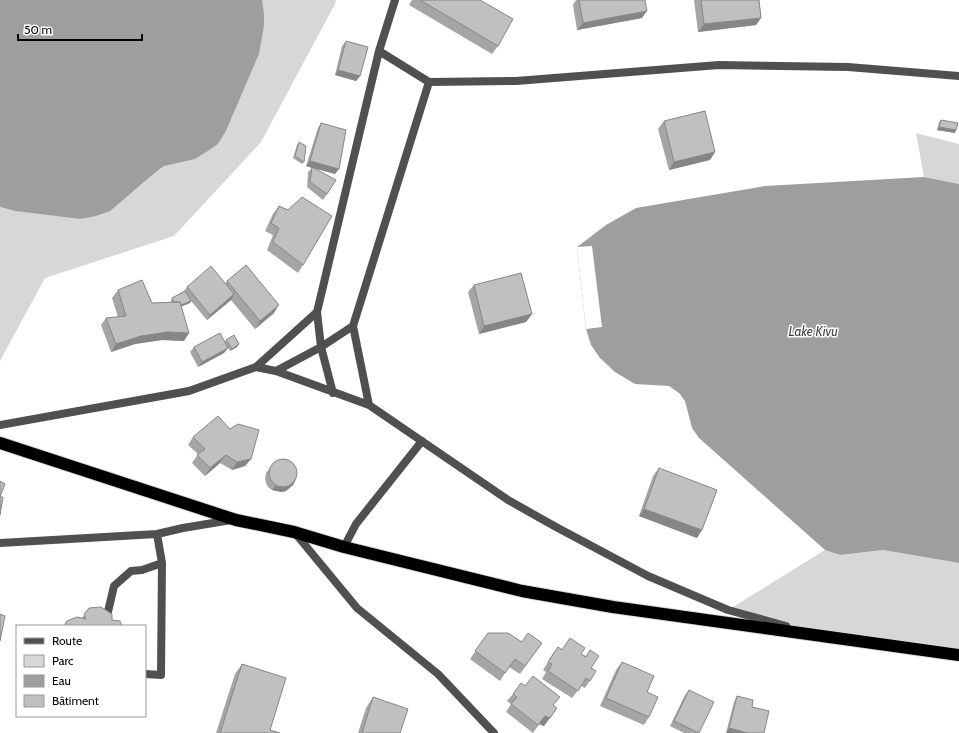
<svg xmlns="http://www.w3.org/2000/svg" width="959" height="733" viewBox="0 0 959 733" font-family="Cabin,sans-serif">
<rect width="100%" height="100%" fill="#fff"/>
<!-- green -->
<path fill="#d7d7d7" d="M262 0H336L335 4 261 142 174 236 45 278 0 361V207L16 211 80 219 133 192 156 172 164 166 211 149 218 144 226 131 259 54Z
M916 133 959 144V184L924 177Z
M825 550 840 555 883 550 959 563V655L809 633 728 610Z"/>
<!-- water -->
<path fill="#9e9e9e" d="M0 0H262L264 14V25L259 54 226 131 218 144 211 149 195 159 164 166 156 172 110 211 96 216 80 219 15 211 0 207Z
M924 177 959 184V563L883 550 840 555 825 550 699 438 692 428 685 401 679 393 669 386 635 384 615 372 600 358 591 345 586 329 577 247 606 225 636 208 765 186Z"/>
<!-- pier -->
<path fill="#fff" d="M592 246 602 327 586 329 577 247Z"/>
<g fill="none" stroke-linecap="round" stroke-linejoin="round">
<!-- highway casing -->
<g stroke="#dbdbdb" stroke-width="14">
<path id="highway" d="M0 443 236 520 294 532 344 547 522 591 613 607 959 655"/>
</g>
<!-- street -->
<path stroke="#505050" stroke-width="8" d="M379 51 429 82 516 81 719 65 848 67 959 76
M256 367 276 371 369 405 508 500 556 527 648 576 728 610 786 626
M276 371 321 347 353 326
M333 393 321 347 317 312 379 51 395 0
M369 405 353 326 429 82
M0 425 189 391 256 367 317 312
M295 533 357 608 438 674 494 733
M0 543 157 534 183 528 231 520
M344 547 356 524 422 441
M107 616 114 586 131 571 142 570 162 563 157 534
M145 674 161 675 162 563"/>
<!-- highway -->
<use href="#highway" stroke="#000" stroke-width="12"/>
</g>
<!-- wall -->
<path fill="#a5a5a5" d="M412 0H480L498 46 492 54 409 5Z
M576 0H579L642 18 577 30 573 5Z
M694 0H759L761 18 756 25 698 32Z
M346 41 360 76 356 81 335 75 342 46Z
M941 120 955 133 937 130 939 122Z
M664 121 715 152 710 160 669 170 658 129Z
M321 123 335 174 314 168 327 194 323 200 307 187 308 172 312 168 306 166 318 128Z
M299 142 304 162 302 164 293 158 297 145Z
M279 206 288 210 303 265 298 273 267 250 273 235 265 231 273 214Z
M227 281 274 313 255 329 231 300 207 320 191 301 190 303 181 307 184 341 162 340 135 344 111 352 101 325 106 318 118 317 112 298 118 290 152 303 171 302V300L172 298 184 291 187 287 225 284Z
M474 285 532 314 526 322 479 334 468 292Z
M226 340 239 344 237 347 230 351 228 348 224 353 198 367 190 352 194 347 225 342Z
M193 437 251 459 245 466 232 470 220 463 205 476 192 463 198 454 188 445Z
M270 468 296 479 293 485 286 491 281 492 272 490 268 487 266 483 265 478 266 473Z
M659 468 697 538 639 516 653 476Z
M89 608 112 620 122 626H63L67 621 82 618Z
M488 633 522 642 542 643 520 674 509 667 500 681 470 659Z
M570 638 581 654 586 656 590 650 591 668 596 671 585 688 581 686 572 698 542 679 546 672 543 670 552 655 558 647 562 650Z
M622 662 647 692 649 717 644 725 600 706 616 670Z
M242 664 270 730 280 733H216L235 674Z
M689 690 699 733H684L670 726 685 695Z
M513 694 554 705 552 715 544 726 539 724 533 733 506 712 511 704 507 701Z
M737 696 752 707 764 733H726L734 702Z
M373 697 400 733H358L366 708Z"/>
<!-- shaded-wall -->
<path fill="#868686" d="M647 11 642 18 577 30 583 23Z
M761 18 756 25 698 32 704 24Z
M338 70 360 76 356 81 335 75Z
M939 127 956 130 955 133 937 130Z
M715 152 710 160 669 170 674 162Z
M310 161 339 169 335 174 306 166Z
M234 294 231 300 207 320 210 315Z
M191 301 190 303 174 309 176 307Z
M279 305 274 313 255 329 260 321Z
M532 314 526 322 479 334 484 326Z
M168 332 189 333 184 341 162 340 135 344 111 352 116 344 141 336Z
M239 344 237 347 230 351 232 349Z
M228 348 224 353 198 367 202 362Z
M226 455 220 463 205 476 210 468Z
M251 459 245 466 232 470 237 462Z
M296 479 293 485 286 491 281 492 272 490 276 485Z
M644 509 702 530 697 538 639 516Z
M557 708 544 726 539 724 533 733 545 716Z
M729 728 748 733H726Z"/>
<!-- building -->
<path fill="#c0c0c0" stroke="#868686" d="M420 0H480L513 19 498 46Z
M579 0H645L647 11 583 23Z
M701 0H759L761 18 704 24Z
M346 41 368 47 360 76 338 70Z
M705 111 715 152 674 162 664 121Z
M941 120 958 123 956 130 939 127Z
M321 123 346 130 339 169 310 161Z
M299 142 306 146 304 162 295 156Z
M312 167 336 180 327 194 310 182Z
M302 197 332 216 303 265 273 242 279 228 271 223 279 206 288 210Z
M246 265 279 305 260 321 227 281Z
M211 266 234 294 210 315 187 287Z
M521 273 532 314 484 326 474 285Z
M142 280 152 303 180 302 189 333 168 332 141 336 116 344 106 318 126 316 118 290Z
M185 291 191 301 181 305 180 302H174L172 298Z
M220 333 228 348 202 362 194 347Z
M234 335 239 344 232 349 226 340Z
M218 416 230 429 238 424 259 430 251 459 237 462 226 455 210 468 197 455 205 449 193 437Z
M269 473a14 14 0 1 1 28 0a14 14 0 1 1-28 0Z
M659 468 717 490 702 530 644 509Z
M0 481 5 484 0 497H3L0 515Z
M101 607 112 614V620L120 621 122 626H64L67 621 77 617 86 619 84 614 89 608Z
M0 614 5 616 0 641Z
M488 633H508L522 642 528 633 542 643 525 666 515 659 505 673 475 651Z
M570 638 585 648 581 654 586 657 590 650 599 656 591 668 596 671 590 681 586 678 578 691 548 671 552 664 548 662 558 647 562 650Z
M622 662 654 676 647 692 658 697 649 717 606 698Z
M242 664 286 678 270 730 280 733H220Z
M533 676 560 697 553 705 557 708 550 718 545 716 538 725 511 704 517 697 513 694 521 683 525 686Z
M689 690 714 702 699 733 674 721Z
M737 696 753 700 752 707 769 711 764 733H748L729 728Z
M373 697 408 709 400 733H362Z"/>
<g text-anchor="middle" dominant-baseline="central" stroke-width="3" stroke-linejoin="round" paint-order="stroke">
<!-- water labels -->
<g font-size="13" font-style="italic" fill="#3f3f3f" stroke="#fff">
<text x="813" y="331">Lake Kivu</text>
</g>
</g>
<!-- legend -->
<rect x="16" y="625" width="130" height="92" fill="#ffffff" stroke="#999999"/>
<rect x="24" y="638" width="20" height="6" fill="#505050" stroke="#999999"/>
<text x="52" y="645" font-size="12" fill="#000000">Route</text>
<rect x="24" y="655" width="20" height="12" fill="#d7d7d7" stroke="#999999"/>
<text x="52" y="665" font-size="12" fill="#000000">Parc</text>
<rect x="24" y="675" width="20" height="12" fill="#9e9e9e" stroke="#999999"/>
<text x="52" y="685" font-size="12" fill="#000000">Eau</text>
<rect x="24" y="695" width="20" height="12" fill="#c0c0c0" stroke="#999999"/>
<text x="52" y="705" font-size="12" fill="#000000">Bâtiment</text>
<!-- scale -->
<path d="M18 34v6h124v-6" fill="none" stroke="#000000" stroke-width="2"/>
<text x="24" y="34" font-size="12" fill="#000000" stroke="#ffffff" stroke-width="3" paint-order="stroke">50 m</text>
</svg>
